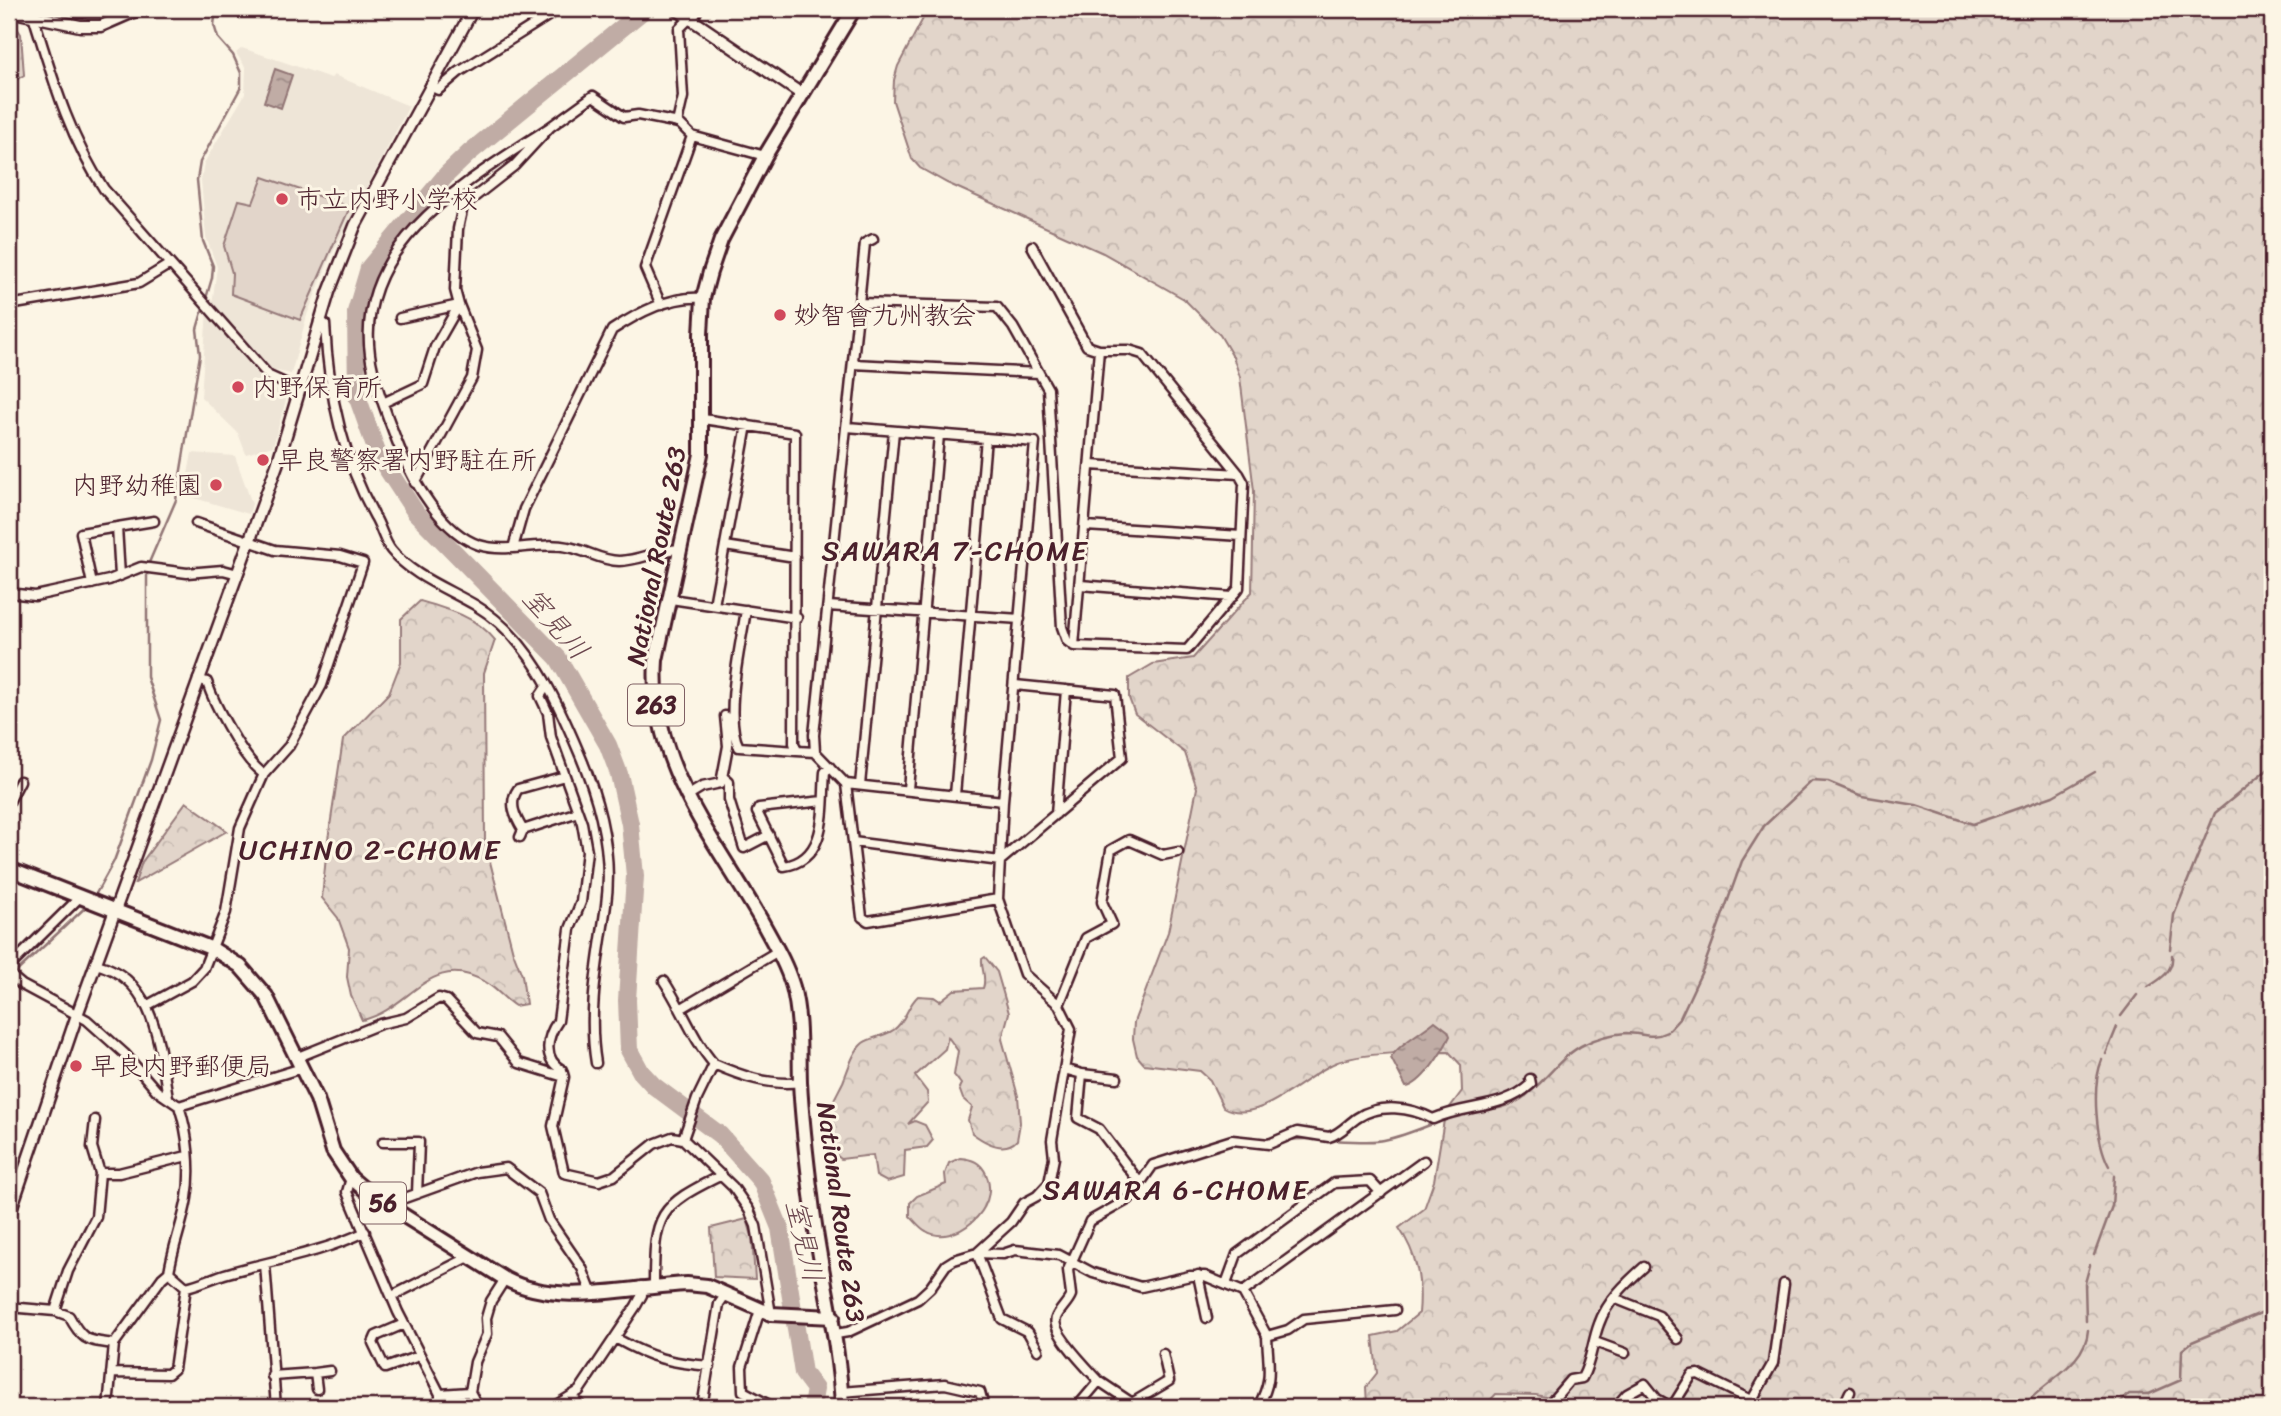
<svg xmlns="http://www.w3.org/2000/svg" width="2281" height="1416" viewBox="0 0 2281 1416" font-family="Sriracha,'Klee One',sans-serif">
<defs>
<pattern id="forest-crowns" width="20" height="18" patternUnits="userSpaceOnUse" patternTransform="scale(1.75)"><rect width="20" height="18" fill="#e2d5ca"/><path d="M2 6a3 3 0 1 1 6 0M12 15a3 3 0 1 1 6 0" fill="none" stroke="#c3b6ae"/></pattern>
<pattern id="water-ripples" width="26" height="14" patternUnits="userSpaceOnUse" patternTransform="scale(1.75)"><rect width="26" height="14" fill="#c0aca5"/><path d="M2 4q2-2 4 0t4 0M15 11q2-2 4 0t4 0" fill="none" stroke="#9e8b87"/></pattern>
</defs>
<rect width="100%" height="100%" fill="#fcf5e5"/>
<filter id="ink" filterUnits="userSpaceOnUse"><feTurbulence type="fractalNoise" baseFrequency=".0143" numOctaves="2"/><feDisplacementMap in="SourceGraphic" scale="14" xChannelSelector="R" yChannelSelector="G"/><feConvolveMatrix kernelMatrix="1 2 1 2 8 2 1 2 1" color-interpolation-filters="sRGB"/></filter>
<g filter="url(#ink)">
<!-- built -->
<path fill="#eee5d7" d="M242 48 331 78 334 75 409 106 331 256 307 315 291 374 273 370 212 305 217 267 206 237 201 180 204 163 245 94 246 68 236 53Z
M207 310 286 400 273 446 246 454 238 433 201 397Z
M192 453 235 456 252 504 249 514 184 495Z"/>
<!-- forest -->
<path fill="url(#forest-crowns)" stroke="#967a7a" stroke-width="2" d="M928 9H2272V1407H1592L1536 1395 1496 1394 1484 1407 1367 1405 1366 1387 1377 1373 1373 1336 1397 1331 1419 1313C1422 1281 1417 1254 1399 1228L1424 1209 1434 1181 1445 1114 1462 1091 1461 1065 1449 1052C1419 1052 1361 1052 1335 1063 1305 1076 1257 1127 1223 1107L1210 1080 1200 1071 1144 1064 1137 1056 1133 1039 1134 1022 1168 932 1197 788 1185 753 1135 714 1129 698V678L1153 664 1193 658 1252 592 1254 491 1240 377 1233 357 1220 335 1184 299 1103 253 947 183 920 168 912 159 893 101 894 80 898 66Z
M9 16 21 34 24 75 9 84Z
M420 601C448 609 477 617 495 640L484 673 485 842 513 952 522 975 526 1004 515 1006C504 999 496 988 485 982 430 950 410 1010 362 1020L351 996 347 977 349 948 338 918 322 898 327 846 343 740 389 693 401 662V619Z
M186 802 227 831 135 883 142 862Z
M985 957 997 972 1009 1013 1002 1039 1018 1096 1020 1123 1017 1140C1004 1154 984 1142 972 1133L968 1120 972 1107 963 1099 959 1088 961 1084 954 1075 958 1051 948 1037 945 1049 915 1076 927 1092 928 1102 908 1124 915 1121 925 1125 933 1140 927 1147 905 1150 904 1177 887 1182 876 1176 873 1155 841 1159C810 1136 830 1108 843 1082 848 1070 853 1051 863 1043 873 1036 889 1036 897 1027 907 1017 908 1005 918 996L934 997 940 1001 954 990 983 988C987 977 981 970 982 959Z
M960 1158C972 1159 981 1162 986 1174 1002 1209 953 1248 926 1231 920 1228 915 1221 910 1216V1203L917 1196 946 1184 945 1174 949 1163Z
M747 1219 752 1236 755 1279 714 1277 711 1228Z"/>
<!-- garden -->
<path fill="#e2d5ca" stroke="#967a7a" stroke-width="2" d="M263 177 350 207 300 320 231 294 232 273 224 246 239 200 253 203Z"/>
<!-- water -->
<path fill="url(#water-ripples)" stroke="#917474" stroke-width="2" d="M275 69 292 75 281 108 264 102Z
M1435 1021 1448 1031 1450 1036C1443 1051 1422 1085 1406 1087L1391 1058C1396 1046 1425 1030 1435 1021Z"/>
<g fill="none" stroke-linecap="round" stroke-linejoin="round">
<!-- stream -->
<path stroke="#917474" stroke-width="2.5" d="M148 565 176 500 200 355 197 329 212 278 213 266 203 241 197 180 200 162 241 87V73L233 55 218 38 214 25 216 9
M93 899 114 861 151 760 161 720 147 677V571
M2170 949 2174 915 2215 813 2272 766
M12 976 89 904
M2148 987C2161 979 2174 971 2172 955
M2121 1016 2137 995
M1669 1030 1680 1018 1703 969 1742 861 1764 826 1812 781 1828 782 1862 796 1916 805 1973 824 2053 796 2095 772
M2106 1054 2117 1027
M2102 1060C2091 1086 2096 1142 2109 1166
M1285 1142C1294 1134 1364 1145 1384 1140 1409 1135 1430 1124 1454 1116 1476 1109 1502 1112 1521 1099 1545 1084 1559 1056 1585 1044 1597 1038 1612 1034 1626 1033 1642 1033 1651 1040 1667 1032
M2094 1255 2112 1206 2114 1176
M2086 1321 2085 1283 2090 1265
M2023 1407C2042 1382 2086 1365 2088 1330
M2117 1407 2129 1394H2149L2181 1380 2182 1350 2192 1342 2263 1312 2272 1302"/>
<!-- river -->
<path stroke="#c0aca5" stroke-width="18" d="M645 9 469 153 447 174 369 268 356 312 357 396 378 455 416 513 558 658 608 745 619 774 630 824 635 876 627 1000 629 1050 641 1072 654 1086 720 1135 761 1181 780 1228 803 1373 815 1389 812 1407"/>
<!-- minor casing -->
<g stroke="#4a1f2b" stroke-width="13">
<path id="minor" d="M36 9 33 15C52 76 68 135 104 189L269 376 300 390
M692 21 698 9
M430 86 438 90 459 72 559 9
M677 123 683 97 679 29 689 19
M550 127C471 179 355 242 370 354 373 380 390 424 400 449 413 482 443 533 479 545 508 554 540 541 568 547 586 550 601 561 619 561 640 561 659 549 681 549
M1032 246 1087 346 1099 350
M859 303 865 243 873 239
M9 305 139 283 170 264
M661 305 645 268 692 136
M400 318 459 305 477 350 472 378 415 483
M319 321 325 324C328 393 342 457 375 517 381 527 384 541 391 550 412 576 448 589 475 605 529 637 557 700 580 755 600 802 613 854 606 905 599 957 587 1010 596 1063
M853 364 1039 373
M385 402 423 384 435 347 459 305 455 290 458 229 463 206 514 166 550 127 593 96 624 117 638 115 679 123 692 136 765 156
M703 419 795 433 794 743 797 751 815 752
M847 427 1035 442 1003 801 998 899 1024 974 1059 1005 1071 1029 1052 1140 1054 1158 1049 1183 1037 1196 1024 1203 1011 1222 977 1253
M1090 465 1239 474
M1086 526 1241 536
M117 527 120 576
M725 546 795 557
M513 548 524 509 612 330C638 313 671 295 703 298
M92 584 81 533 154 521
M1080 585 1232 597
M9 593 35 596 109 580 141 567 187 573 223 570 238 574
M671 599 797 618
M714 605 747 425
M828 606 1020 619
M746 610C741 644 723 718 739 747L797 751
M198 679 207 682C214 704 245 763 264 774
M546 687 540 696 548 713 551 737 582 823 587 851 581 902 570 929 558 1021C546 1038 543 1059 562 1070L564 1077
M723 777 729 782V800L744 848 769 835
M846 784 1003 801
M860 785 894 431
M908 789 939 435
M955 795 986 438
M687 796 702 787 721 783 728 746 725 716
M823 801 759 808 757 812 784 866C829 860 822 806 825 772L830 767
M9 802 20 781
M1056 814 1066 690
M523 830C515 817 508 803 518 789L565 776
M520 837 523 830 578 812
M853 842 1000 861 1122 758 1115 695 1015 685
M998 899 868 921 862 917 846 784 815 752 814 735 859 303 997 307 1013 327 1048 389 1062 627 1067 641 1074 646 1187 650 1239 588 1244 483 1239 474 1142 354 1129 350H1099L1074 646
M96 964C156 979 159 1047 168 1097
M9 967 81 896
M9 974 22 985 87 1020 125 1054 157 1091 179 1106C188 1133 192 1170 187 1198 183 1223 173 1246 169 1272L186 1287C201 1284 213 1277 228 1273 274 1260 321 1253 365 1232
M664 981C682 1008 693 1040 714 1064
M148 1005 192 981 204 968 226 912 240 828 264 774 289 746 322 685 363 563 340 556 275 550 196 523
M1059 1005 1086 938 1112 924 1102 902 1111 850 1129 840 1163 855 1178 852
M682 1008 778 951
M298 1057 380 1024 406 1018 439 998 446 1000 477 1033 498 1037 519 1063 564 1077 553 1126 564 1173 599 1181 614 1176 654 1144 672 1137 683 1139 733 1187 749 1210 756 1226 771 1314
M1064 1069 1082 1074 1078 1118 1099 1129 1140 1183
M1082 1074 1117 1078
M179 1106 302 1068
M683 1139 697 1099 714 1064C741 1076 770 1086 800 1082
M383 1142H419L417 1194
M100 1173H119L187 1156
M351 1178 347 1192 398 1312 440 1394V1407
M396 1211 402 1199 477 1172 506 1168 539 1193 549 1220 582 1268 591 1291
M977 1253 1002 1319 1028 1332 1038 1350
M265 1264 276 1407
M1198 1275 1207 1318
M1226 1284 1237 1254 1334 1183 1370 1181 1381 1193
M654 1285C654 1214 658 1206 722 1175
M1243 1292 1424 1161
M392 1296 469 1257
M1614 1298 1659 1316 1678 1339
M9 1307 55 1311 69 1316C83 1342 87 1340 114 1344L108 1407
M760 1310 742 1367 743 1391 773 1407
M55 1311 68 1271 96 1217 100 1173 92 1147 95 1120
M404 1324 376 1336 373 1343 385 1368 419 1356
M836 1334 848 1332 918 1299 930 1288 946 1265 954 1260 977 1253 1003 1254 1015 1250 1059 1255 1093 1273 1141 1287 1190 1276H1205L1243 1292 1267 1336 1288 1330 1304 1319 1395 1310
M617 1339C651 1358 671 1363 710 1366
M1595 1342 1625 1353
M114 1344 162 1278 169 1272
M111 1373 168 1374 174 1369 186 1287
M272 1376 315 1373
M1099 1381C1089 1370 1050 1331 1056 1318 1059 1310 1068 1303 1071 1295L1068 1270 1090 1221 1129 1199 1153 1165 1232 1140 1269 1144 1297 1132 1329 1137C1340 1134 1348 1124 1357 1118 1379 1103 1411 1107 1433 1119 1466 1104 1503 1110 1531 1084L1530 1079
M317 1389 315 1373 330 1371
M841 1392 945 1384 980 1392 984 1407
M440 1394 470 1392
M572 1396 582 1407
M1620 1402 1627 1394 1645 1384 1657 1399 1671 1407
M478 1407 470 1392 475 1362 487 1334 486 1318 491 1301 505 1279
M553 1407 579 1391 636 1306 642 1295 641 1286
M702 1407 719 1304 726 1294
M1077 1407 1099 1381 1132 1403
M1132 1407V1403L1169 1381 1163 1354
M1258 1407C1274 1378 1268 1367 1267 1336
M1547 1407 1570 1380 1582 1378C1592 1360 1592 1342 1599 1324 1607 1301 1626 1283 1644 1267
M1672 1407 1692 1375 1698 1374 1751 1400
M1748 1407 1773 1363 1784 1284
M1843 1407 1850 1392"/>
</g>
<!-- tertiary casing -->
<g stroke="#4a1f2b" stroke-width="15">
<path id="tertiary" d="M676 9 800 93
M9 11 80 26H101L140 9
M9 1215 77 1015 277 465 329 292 355 226 473 9"/>
</g>
<!-- primary casing -->
<g stroke="#4a1f2b" stroke-width="18">
<path id="primary" d="M9 869 213 949 240 966 266 996 317 1099 333 1151 351 1178 371 1195 505 1279C559 1307 628 1287 687 1284L707 1286 771 1314 833 1317"/>
</g>
<!-- trunk casing -->
<g stroke="#4a1f2b" stroke-width="18">
<path id="trunk" d="M842 1407C839 1338 820 1272 812 1203 807 1163 802 1122 800 1082 799 1050 801 1018 793 987 786 963 773 942 761 920 713 836 649 763 656 660L701 454V334L703 298 710 272 721 240 765 156 854 9"/>
</g>
<!-- minor -->
<use href="#minor" stroke="#fcf5e5" stroke-width="8"/>
<!-- tertiary -->
<use href="#tertiary" stroke="#fcf5e5" stroke-width="10"/>
<!-- primary -->
<use href="#primary" stroke="#fcf5e5" stroke-width="12"/>
<!-- trunk -->
<use href="#trunk" stroke="#fcf5e5" stroke-width="12"/>
</g>
</g>
<!-- markers -->
<g fill="#d1495b" stroke="#fcf5e5" stroke-width="2.5">
<circle cx="282" cy="199" r="7"/>
<circle cx="780" cy="315" r="7"/>
<circle cx="238" cy="387" r="7"/>
<circle cx="263" cy="460" r="7"/>
<circle cx="216" cy="485" r="7"/>
<circle cx="76" cy="1066" r="7"/>
</g>
<g text-anchor="middle" dominant-baseline="central" stroke-width="6" stroke-linejoin="round" paint-order="stroke">
<!-- shield labels -->
<g fill="#fcf5e5" stroke="#7f5f63" stroke-width="2">
<rect x="628" y="684.5" width="56" height="41" rx="5"/>
<rect x="360" y="1182.5" width="46" height="41" rx="5"/>
</g>
<g font-size="24" font-weight="bold" fill="#4a1f2b">
<text x="656" y="705">263</text>
<text x="383" y="1203">56</text>
</g>
<!-- poi labels -->
<g font-size="26" fill="#4a1f2b" stroke="#fcf5e5" text-anchor="start">
<text x="296" y="199">市立内野小学校</text>
<text x="794" y="315">妙智會九州教会</text>
<text x="252" y="387">内野保育所</text>
<text x="277" y="460">早良警察署内野駐在所</text>
<text x="202" y="485" text-anchor="end">内野幼稚園</text>
<text x="90" y="1066">早良内野郵便局</text>
</g>
<!-- street labels -->
<g font-size="26" fill="#4a1f2b" stroke="#fcf5e5">
<text transform="translate(656 556) rotate(-79)">National Route 263</text>
<text transform="translate(841 1212) rotate(82)">National Route 263</text>
</g>
<!-- neighbourhood labels -->
<g font-size="28" letter-spacing="2" fill="#4a1f2b" stroke="#fcf5e5">
<text x="955" y="550">SAWARA 7-CHOME</text>
<text x="370" y="849">UCHINO 2-CHOME</text>
<text x="1176" y="1189">SAWARA 6-CHOME</text>
</g>
<!-- water labels -->
<g font-size="28" font-style="italic" fill="#6d4950" stroke="#fcf5e5">
<text transform="translate(556 624) rotate(49)">室見川</text>
<text transform="translate(805 1241) rotate(77)">室見川</text>
</g>
</g>
<!-- margin -->
<rect width="2281" height="1416" fill="none" stroke="#fcf5e5" stroke-width="35"/>
<rect x="18" y="18" width="2246" height="1381" fill="none" stroke="#4a1f2b" stroke-width="2.5" filter="url(#ink)"/>
</svg>
